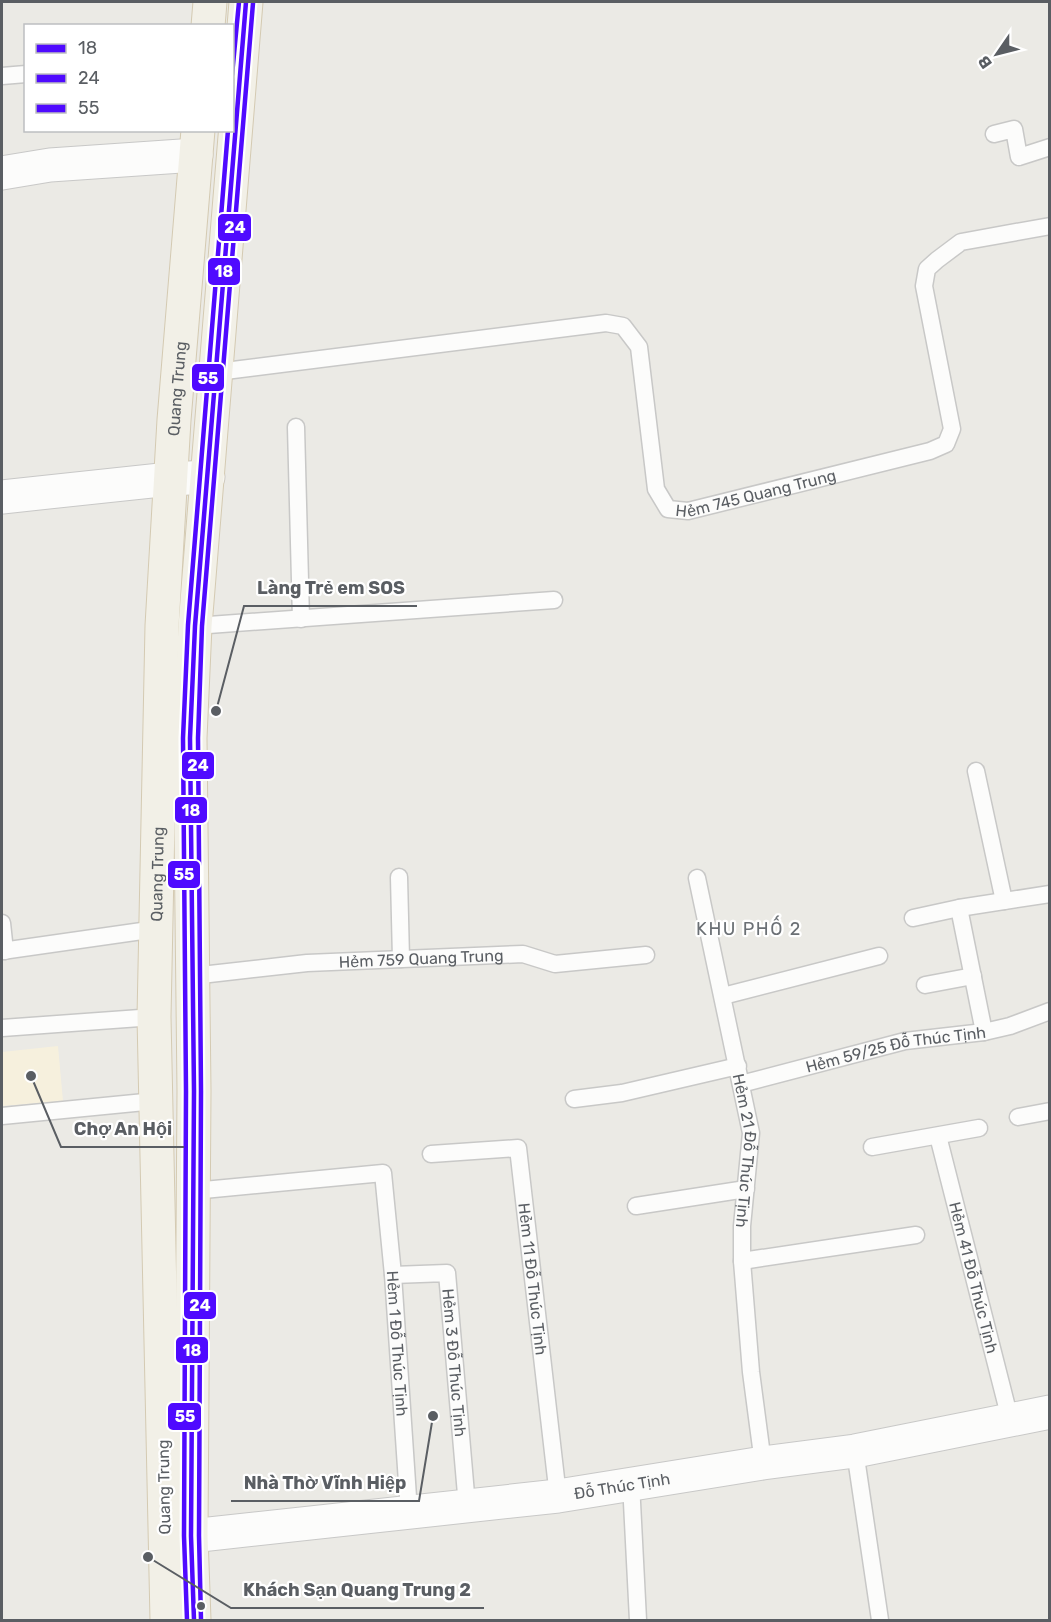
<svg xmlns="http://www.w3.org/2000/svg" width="1051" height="1622" viewBox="0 0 1051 1622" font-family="Rubik,sans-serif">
<rect width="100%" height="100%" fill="#ebeae5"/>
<!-- commercial -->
<path fill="#f6f0dd" d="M58 1046 63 1101 2 1106V1052Z"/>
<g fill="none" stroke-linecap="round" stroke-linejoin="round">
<!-- service casing -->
<g stroke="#c8c8c7" stroke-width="19">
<g id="service">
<path d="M2 76 26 74"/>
<path d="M994 134 1014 129 1019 157 1050 147"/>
<path id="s1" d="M217 372 606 323 623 326 639 347 656 489 668 509 688 511 930 451 946 444 952 429 924 286 927 269 937 260 961 242 1050 226"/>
<path d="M296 427 301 619"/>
<path d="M195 626 554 600"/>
<path d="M976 771 1004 901"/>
<path d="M399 877 401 959"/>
<path id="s2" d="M697 878 751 1133 742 1226V1261L751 1372 763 1463"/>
<path d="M959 908 984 1032"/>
<path d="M913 918 959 908 1050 894"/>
<path d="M2 923 5 951"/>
<path d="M2 951 156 929"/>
<path id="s3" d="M192 976 307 963 523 954 555 964 646 955"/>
<path d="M925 985 973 976"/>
<path d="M723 996 879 956"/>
<path d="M2 1028 154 1017"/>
<path id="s4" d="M741 1084 905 1041 984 1032 1010 1026 1050 1011"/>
<path d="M574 1099 622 1093 738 1066"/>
<path d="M2 1116 155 1101"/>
<path d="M1018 1117 1050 1111"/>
<path id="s5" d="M938 1136 1010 1419"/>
<path d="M872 1147 979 1128"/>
<path id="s6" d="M431 1154 518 1148 558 1496"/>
<path id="s7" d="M193 1191 383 1173 393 1275 409 1512"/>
<path d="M636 1206 746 1189"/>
<path d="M742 1261 916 1235"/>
<path id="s8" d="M393 1275 447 1273 467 1506"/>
<path d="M855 1451 880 1620"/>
<path d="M631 1483 638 1620"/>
</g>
</g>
<!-- minor casing -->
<g stroke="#c8c8c7" stroke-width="35">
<g id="minor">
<path d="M2 173 50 165 196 155"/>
<path d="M2 497 170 479 208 477"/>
<path id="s9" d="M191 1536 558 1496 763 1463 855 1451 1050 1412"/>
</g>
</g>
<!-- primary casing -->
<g stroke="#d4cab2" stroke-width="35">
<g id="primary">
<path d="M208 26 210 2"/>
<path id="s10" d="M167 1620 154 1017 162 626 174 420 198 130"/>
<path d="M194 1620 191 1536 194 1091 190 738 195 626 246 2"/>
</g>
</g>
<!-- service -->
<use href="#service" stroke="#fcfcfb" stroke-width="16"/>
<!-- minor -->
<use href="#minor" stroke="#fcfcfb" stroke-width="33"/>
<!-- primary -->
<use href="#primary" stroke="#f2f0e7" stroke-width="33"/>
<!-- bus-1 casing -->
<g stroke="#fff" stroke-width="9">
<path id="bus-1" d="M194 1620 191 1536 194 1091 190 738 195 626 246 2"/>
</g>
<!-- bus-2 casing -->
<g stroke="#fff" stroke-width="9">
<path id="bus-2" d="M201 1620 199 1536 201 1091 198 738 202 626 253 3"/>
</g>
<!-- bus-3 casing -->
<g stroke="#fff" stroke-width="9">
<path id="bus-3" d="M232 75 239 2
M187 1620 184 1536 186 1091 183 738 188 625 228 130"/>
</g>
<!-- bus-1 -->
<use href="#bus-1" stroke="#4f0aff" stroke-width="4.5"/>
<!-- bus-2 -->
<use href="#bus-2" stroke="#4f0aff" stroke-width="4.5"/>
<!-- bus-3 -->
<use href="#bus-3" stroke="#4f0aff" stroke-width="4.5"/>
</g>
<!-- markers -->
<circle fill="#5a5e63" stroke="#fff" stroke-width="2" cx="201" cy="1606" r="5"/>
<g text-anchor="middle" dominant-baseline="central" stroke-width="4.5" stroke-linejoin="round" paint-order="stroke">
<!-- street labels -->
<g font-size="16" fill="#5a5e63" stroke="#fff">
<text stroke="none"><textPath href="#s10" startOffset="1232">Quang Trung</textPath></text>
<text stroke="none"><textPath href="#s1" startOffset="692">Hẻm 745 Quang Trung</textPath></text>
<text stroke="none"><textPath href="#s10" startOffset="746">Quang Trung</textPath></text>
<text stroke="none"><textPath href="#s3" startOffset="230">Hẻm 759 Quang Trung</textPath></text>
<text stroke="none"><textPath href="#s4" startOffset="159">Hẻm 59/25 Đỗ Thúc Tịnh</textPath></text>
<text stroke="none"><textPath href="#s2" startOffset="278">Hẻm 21 Đỗ Thúc Tịnh</textPath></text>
<text stroke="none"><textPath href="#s5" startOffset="146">Hẻm 41 Đỗ Thúc Tịnh</textPath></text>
<text stroke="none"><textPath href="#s6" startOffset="219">Hẻm 11 Đỗ Thúc Tịnh</textPath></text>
<text stroke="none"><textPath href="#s7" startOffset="362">Hẻm 1 Đỗ Thúc Tịnh</textPath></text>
<text stroke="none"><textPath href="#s8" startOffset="144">Hẻm 3 Đỗ Thúc Tịnh</textPath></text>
<text stroke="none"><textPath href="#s9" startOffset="434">Đỗ Thúc Tịnh</textPath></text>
<text transform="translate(164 1487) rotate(-91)">Quang Trung</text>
</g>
<!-- neighbourhood labels -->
<g font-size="18" letter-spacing="1.5" fill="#6b7075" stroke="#fff">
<text x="749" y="929">KHU PHỐ 2</text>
</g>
</g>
<!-- callouts -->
<path fill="none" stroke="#5a5e63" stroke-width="2" d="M216 711L244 606H417M31 1076L61 1147H184M433 1416L419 1501H231M148 1557L231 1608H484"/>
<g fill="#5a5e63" stroke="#fff" stroke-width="2">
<circle cx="216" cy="711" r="6"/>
<circle cx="31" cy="1076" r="6"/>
<circle cx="433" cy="1416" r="6"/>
<circle cx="148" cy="1557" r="6"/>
</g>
<g font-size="18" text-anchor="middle" font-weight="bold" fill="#5a5e63" stroke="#fff" stroke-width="4.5" stroke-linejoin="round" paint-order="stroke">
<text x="331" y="594">Làng Trẻ em SOS</text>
<text x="123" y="1135">Chợ An Hội</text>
<text x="325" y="1489">Nhà Thờ Vĩnh Hiệp</text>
<text x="357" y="1596">Khách Sạn Quang Trung 2</text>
</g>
<g stroke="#fff" stroke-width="2">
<rect x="217" y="213" width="35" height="29" rx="6" fill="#4f0aff"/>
<rect x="207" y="257" width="34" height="29" rx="6" fill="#4f0aff"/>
<rect x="191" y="363" width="34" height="29" rx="6" fill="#4f0aff"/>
<rect x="181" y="751" width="34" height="29" rx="6" fill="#4f0aff"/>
<rect x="174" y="796" width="34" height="28" rx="6" fill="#4f0aff"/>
<rect x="167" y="860" width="34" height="29" rx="6" fill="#4f0aff"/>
<rect x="183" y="1291" width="34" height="29" rx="6" fill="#4f0aff"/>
<rect x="175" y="1336" width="34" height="28" rx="6" fill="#4f0aff"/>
<rect x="167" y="1402" width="35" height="29" rx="6" fill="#4f0aff"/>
</g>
<g font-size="16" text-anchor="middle" font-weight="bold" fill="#fff">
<text x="235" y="233">24</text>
<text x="224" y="277">18</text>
<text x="208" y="384">55</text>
<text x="198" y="771">24</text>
<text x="191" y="816">18</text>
<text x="184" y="880">55</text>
<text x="200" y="1311">24</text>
<text x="192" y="1356">18</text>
<text x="185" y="1422">55</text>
</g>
<!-- border -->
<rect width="1051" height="1622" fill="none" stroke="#5a5e63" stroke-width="6"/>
<!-- legend -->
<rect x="24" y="24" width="210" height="108" fill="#ffffff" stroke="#bdbfc1" stroke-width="1.5"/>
<rect x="36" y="44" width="30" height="9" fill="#4f0aff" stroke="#bdbfc1" stroke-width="1.5"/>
<text x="78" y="54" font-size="18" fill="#5a5e63">18</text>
<rect x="36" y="74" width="30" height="9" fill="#4f0aff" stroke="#bdbfc1" stroke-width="1.5"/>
<text x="78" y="84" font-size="18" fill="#5a5e63">24</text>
<rect x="36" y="104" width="30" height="9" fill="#4f0aff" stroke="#bdbfc1" stroke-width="1.5"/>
<text x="78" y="114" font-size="18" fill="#5a5e63">55</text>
<!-- north arrow -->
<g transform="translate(997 54) rotate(235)" stroke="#ffffff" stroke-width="4.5" paint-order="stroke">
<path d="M0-4.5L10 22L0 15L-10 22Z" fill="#5a5e63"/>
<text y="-9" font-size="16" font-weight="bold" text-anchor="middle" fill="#5a5e63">B</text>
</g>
</svg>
